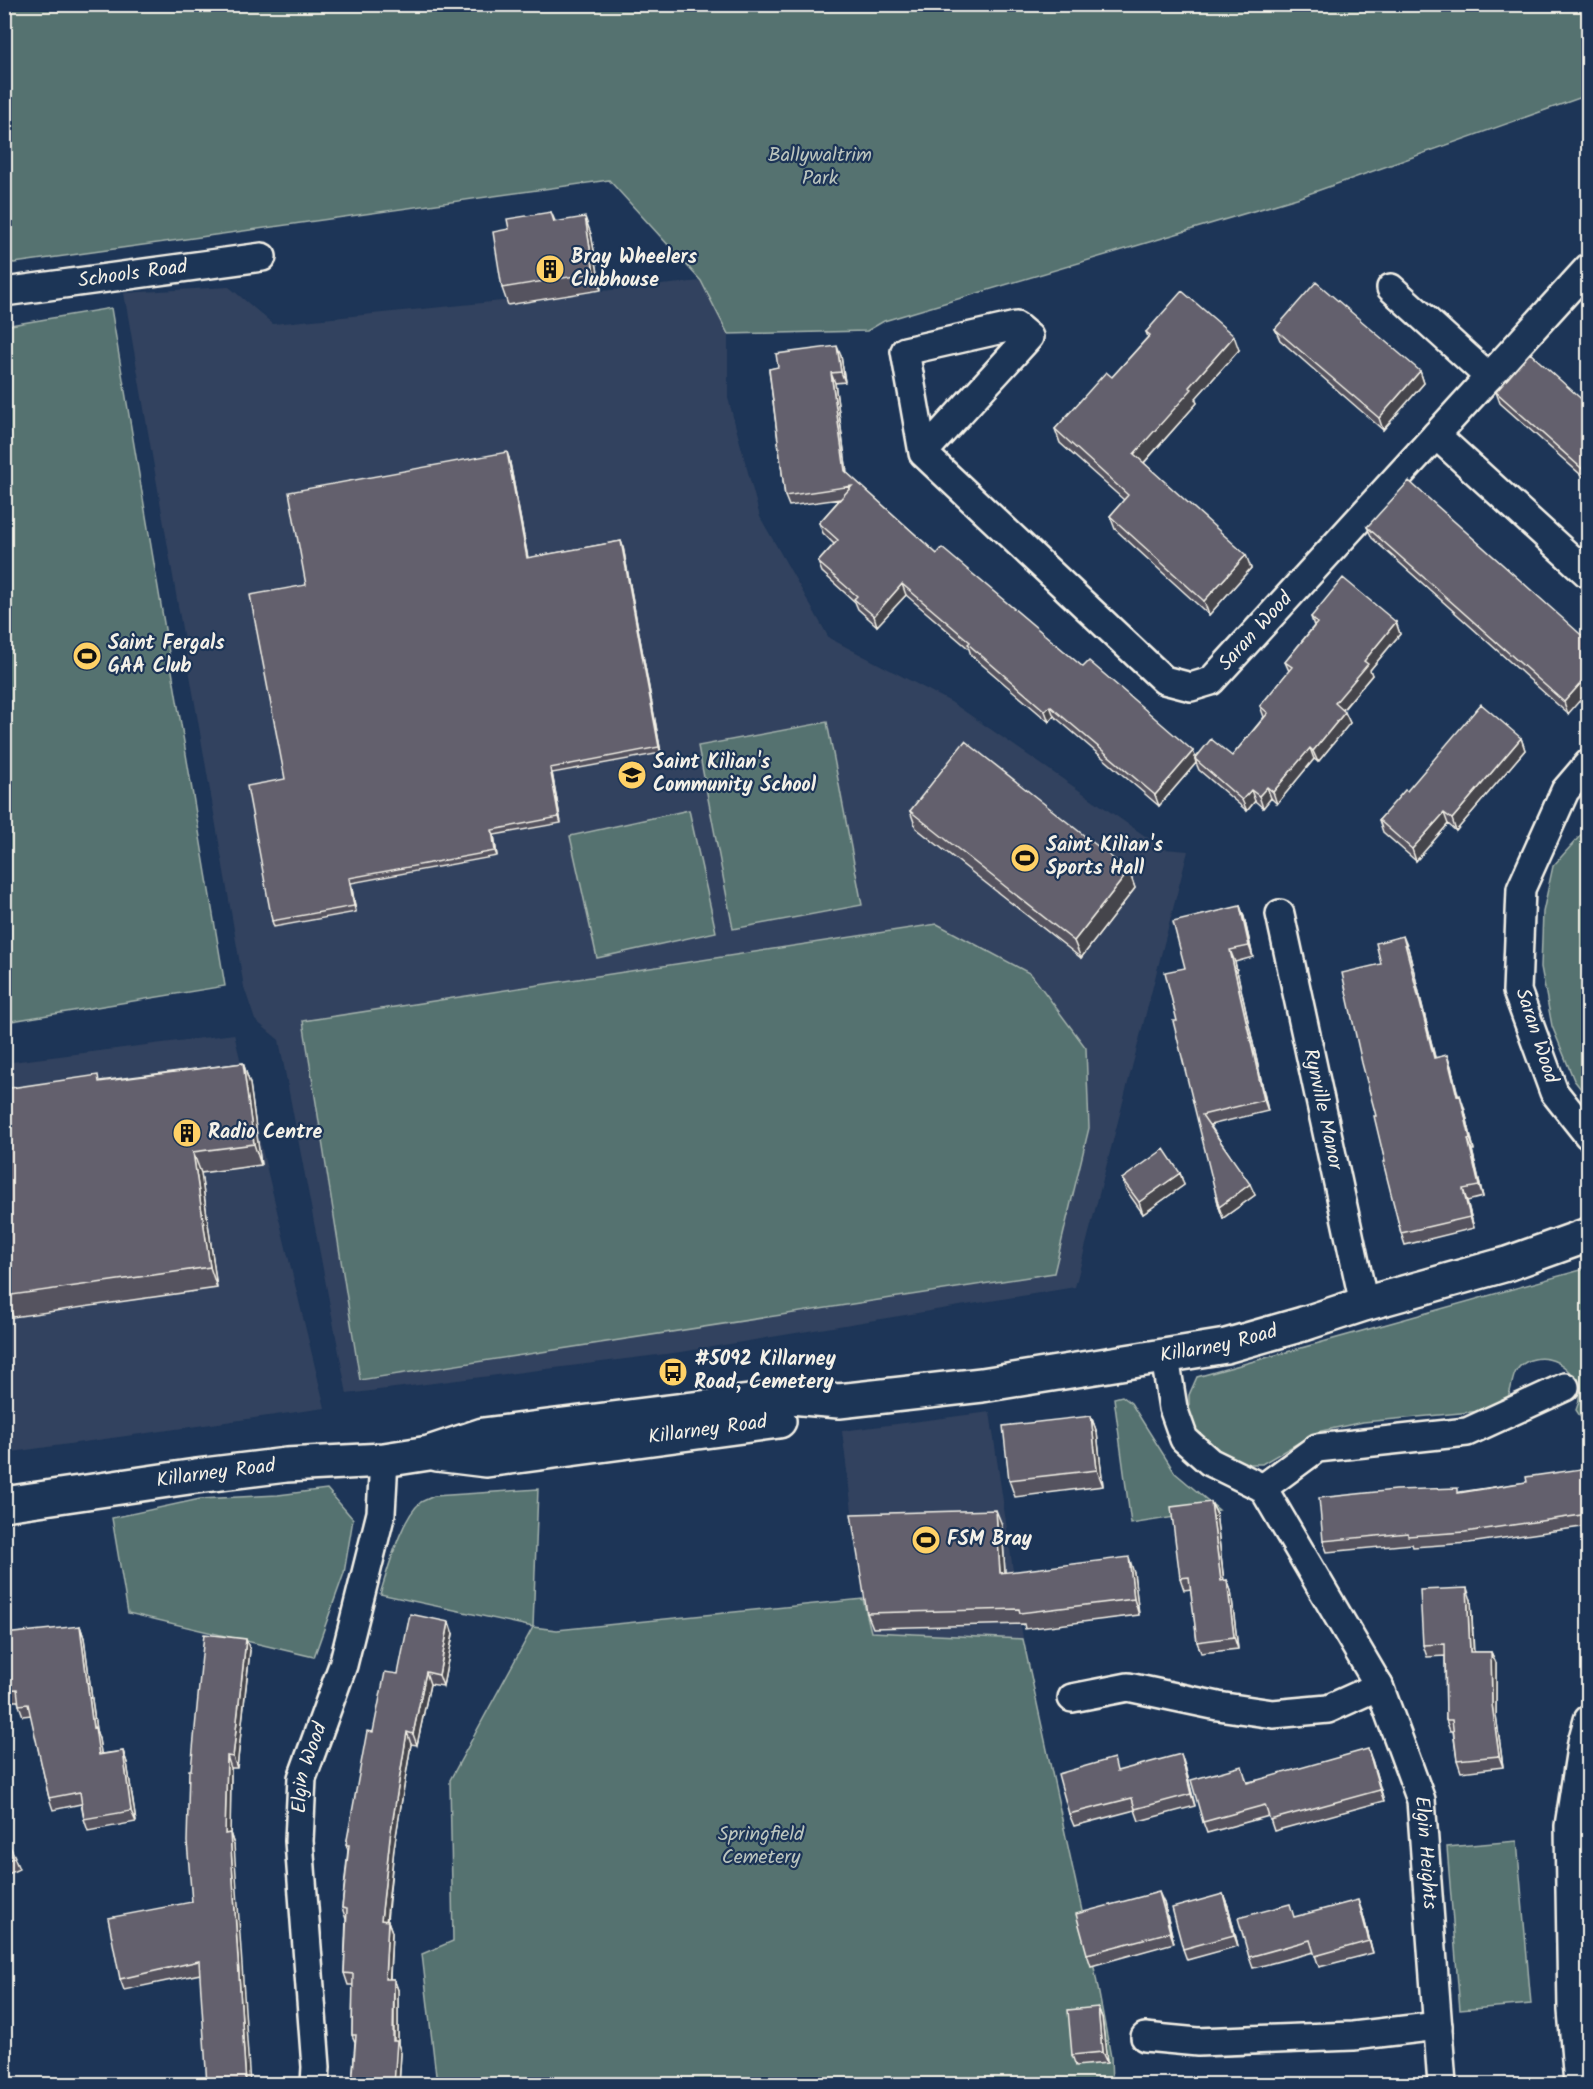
<svg xmlns="http://www.w3.org/2000/svg" width="1593" height="2089" viewBox="0 0 1593 2089" font-family="Kalam,sans-serif">
<rect width="100%" height="100%" fill="#1d3557"/>
<filter id="ink" filterUnits="userSpaceOnUse"><feTurbulence type="fractalNoise" baseFrequency=".0167" numOctaves="2"/><feDisplacementMap in="SourceGraphic" scale="12" xChannelSelector="R" yChannelSelector="G"/><feConvolveMatrix kernelMatrix="1 2 1 2 8 2 1 2 1" color-interpolation-filters="sRGB"/></filter>
<g filter="url(#ink)">
<!-- built -->
<path fill="#32425e" d="M701 281 728 334V398L760 517 829 638 951 702 1164 849 1188 851 1075 1287 681 1352 347 1394 279 1040 255 1020 244 987 124 293 229 287 273 324Z
M234 1034 325 1408 5 1453 4 1063Z
M990 1412 1023 1639 871 1632 863 1599 842 1431Z"/>
<!-- green -->
<path fill="#547270" stroke="#a4b2ac" stroke-width="1.5" d="M4 5H1588V95L1297 198 884 321 867 331 728 334 701 281 609 180 14 263 5 261Z
M111 308 225 986 5 1022V326Z
M827 722 862 905 733 929 698 746Z
M689 810 716 932 597 958 570 836Z
M1588 827V1098L1574 1080 1552 1026 1541 967 1543 912 1553 866Z
M937 924 1031 974 1086 1048 1089 1128 1054 1273 360 1380 303 1021Z
M1588 1268V1428L1576 1410C1590 1381 1555 1347 1526 1362 1508 1371 1515 1390 1505 1402 1502 1405 1496 1408 1493 1410L1363 1422 1317 1432 1262 1464H1244L1204 1450 1189 1417V1395L1197 1377Z
M1122 1396 1131 1403 1175 1473 1219 1510 1131 1524 1114 1398Z
M327 1489 353 1519 344 1573 314 1657 128 1613 112 1518 200 1499 278 1495Z
M538 1489 533 1627 557 1630 863 1599 871 1632 1023 1639 1093 1962 1111 2057 1112 2084H437L422 1954 453 1941 450 1780 533 1627 380 1594C388 1570 401 1518 421 1502 425 1500 430 1498 434 1496Z
M1517 1841 1531 2004 1460 2010 1447 1847Z"/>
<g fill="none" stroke-linecap="round" stroke-linejoin="round">
<!-- street casing -->
<g stroke="#f4f1e8" stroke-width="32">
<g id="street">
<path d="M1391 288 1489 377"/>
<path id="s1" d="M4 292 262 257"/>
<path d="M1436 435 1588 268"/>
<path id="s2" d="M923 453 1029 337 1016 326 905 351 923 453 1164 680 1191 687 1211 681 1436 435 1588 574"/>
<path d="M1588 764 1565 791 1521 889 1517 991 1554 1092 1588 1135"/>
<path id="s3" d="M1280 914 1364 1304"/>
<path id="s4" d="M1165 1357 1173 1408 1184 1439 1210 1462 1263 1488 1379 1686 1421 1800 1442 2084"/>
<path d="M1263 1488 1317 1448 1467 1432 1565 1387"/>
<path d="M1072 1698 1128 1687 1218 1706 1273 1714 1328 1709 1379 1686"/>
<path d="M1145 2037 1198 2042 1353 2036 1438 2026"/>
<path id="s5" d="M315 2084 316 2067 299 1841 302 1778 343 1665 381 1513 384 1460"/>
<path d="M1578 2084 1572 2010 1569 1826 1582 1742 1588 1720"/>
</g>
</g>
<!-- secondary casing -->
<g stroke="#f4f1e8" stroke-width="38">
<g id="secondary">
<path id="s6" d="M437 1454 486 1460 779 1421"/>
<path id="s7" d="M4 1504 196 1476 286 1465 384 1460 429 1453 483 1435 790 1397 839 1401 982 1385 1226 1346 1303 1324 1364 1304 1507 1264 1588 1235"/>
</g>
</g>
<!-- street -->
<use href="#street" stroke="#1d3557" stroke-width="27"/>
<!-- secondary -->
<use href="#secondary" stroke="#1d3557" stroke-width="33"/>
</g>
<!-- wall -->
<path fill="#55535e" stroke="#f4f1e8" stroke-width="1.5" d="M551 212 555 221 591 234 601 290 508 305 502 288 509 229Z
M1588 311V330L1583 317Z
M1275 329 1420 371 1424 383 1383 430 1280 340Z
M1146 332 1239 350 1195 399 1197 403 1144 463 1251 568 1209 615 1115 529 1110 516 1124 500 1060 443 1055 429 1112 377 1148 337Z
M841 356 845 382 835 383 847 473 937 554 1083 667 1196 757 1232 756 1264 717 1260 706 1289 671 1285 662 1314 626 1311 617 1396 622 1400 634 1370 670 1372 675 1343 710 1350 723 1318 762 1314 759 1277 804 1271 798 1263 808 1255 801 1247 811 1199 770 1196 763 1159 806 1054 716 1049 722 971 655 969 649 906 595 877 626 858 609 855 602 822 572 818 562 834 544 823 533 819 523 840 499 789 506 785 496 769 369Z
M1496 392 1588 405V481L1500 403Z
M509 458 528 558 621 541 623 547 661 753 552 773 561 823 494 835 497 856 351 883 356 912 274 927 272 921 306 585Z
M1367 527 1588 641 1568 714 1372 538Z
M1521 738 1525 750 1456 831 1448 824 1416 861 1383 832 1379 820 1407 791Z
M910 811 1129 871 1135 888 1081 958 916 828Z
M1240 906 1244 917 1253 957 1235 962 1268 1111 1210 1125 1255 1195 1223 1218 1219 1207 1177 1021Z
M1408 948 1435 1058 1451 1066 1458 1096 1464 1107 1474 1150H1472L1483 1197 1467 1201 1474 1228 1405 1245 1401 1233 1385 1162 1376 1116 1381 964Z
M243 1063 250 1084 261 1165 201 1173 217 1288 13 1317 5 1296 100 1081Z
M1180 1173 1184 1185 1143 1214 1126 1190 1122 1179Z
M1091 1416 1097 1433 1103 1486 1015 1497 1009 1480Z
M1588 1468V1526L1469 1543 1413 1547 1412 1544 1327 1552 1323 1541 1460 1492 1527 1482Z
M1211 1502 1216 1513 1224 1581 1227 1580 1231 1591 1238 1649 1201 1653 1197 1642 1191 1589 1184 1590 1180 1578Z
M1002 1525 1005 1573H1134L1139 1615 1025 1629 1024 1624 873 1628 867 1613Z
M1471 1600 1474 1652H1491L1496 1663V1715L1503 1767 1461 1772 1457 1760 1453 1731H1450L1446 1720 1445 1656 1427 1657 1423 1645Z
M80 1626 84 1638 96 1730 99 1739 101 1754 123 1751 127 1763 136 1822 88 1831 84 1819 81 1804 53 1810 49 1798 31 1715 23 1716 19 1705 18 1701H10L5 1690Z
M453 1634 443 1686 430 1684 417 1745 411 1744 394 1848 387 1921H388L392 1932 390 1979H394L398 1990V2044L401 2053 399 2085H352L355 2042 352 2035 353 1985H348L344 1973 346 1919 342 1908 348 1850 346 1845 373 1732 398 1674Z
M250 1650 237 1768H231L230 1833 234 1845 200 1974 124 1990 120 1979 192 1902 191 1770Z
M1372 1760 1384 1801 1274 1831 1269 1816 1207 1833 1203 1822 1248 1782Z
M1185 1766 1195 1806 1139 1821 1135 1810 1074 1826 1069 1814 1118 1771Z
M4 1834 19 1869 4 1876Z
M1223 1894 1228 1906 1238 1946 1187 1960 1183 1949Z
M1164 1903 1174 1943 1091 1966 1087 1954Z
M1362 1911 1373 1953 1319 1967 1314 1952 1253 1968 1249 1957 1295 1917Z
M1098 2007 1102 2018 1107 2063 1076 2066 1072 2055Z"/>
<!-- shaded-wall -->
<path fill="#45444c" stroke="#f4f1e8" stroke-width="1.5" d="M585 217 591 234 601 290 594 273Z
M1234 336 1239 350 1195 399 1197 403 1139 468 1134 454 1189 387Z
M837 346 841 356 845 382 841 372Z
M1420 371 1424 383 1383 430 1379 418Z
M831 373 835 383 848 481 845 471Z
M507 452 509 458 529 564 527 558Z
M621 541 623 547 661 753 659 747Z
M1246 555 1251 568 1209 615 1204 601Z
M902 584 906 595 877 626 874 616Z
M1396 622 1400 634 1370 670 1372 675 1339 714 1335 703 1364 661Z
M1588 675V691L1568 714 1564 702Z
M1050 706 1054 716 1049 722 1045 711Z
M1345 712 1350 723 1318 762 1313 751Z
M1521 738 1525 750 1456 831 1452 819Z
M1310 748 1314 759 1277 804 1273 792Z
M1193 751 1197 761 1195 759 1196 763 1159 806 1155 795Z
M550 768 552 773 561 823 559 817Z
M1267 787 1271 798 1263 808 1259 796Z
M1251 790 1255 801 1247 811 1242 800Z
M1444 813 1448 824 1416 861 1412 849Z
M492 830 494 835 497 856 495 851Z
M1129 871 1135 888 1081 958 1074 941Z
M349 878 351 883 356 912 354 906Z
M1240 906 1244 917 1253 957 1249 946Z
M1403 936 1408 948 1438 1069 1434 1058Z
M1230 950 1235 962 1268 1111 1264 1100Z
M1447 1055 1451 1066 1461 1107 1457 1096Z
M243 1063 250 1084 261 1165 254 1144Z
M1460 1095 1464 1107 1474 1150 1470 1138Z
M1468 1139 1472 1150 1483 1197 1479 1186Z
M193 1152 201 1173 217 1288 210 1267Z
M1180 1173 1184 1185 1143 1214 1139 1202Z
M1250 1184 1255 1195 1223 1218 1219 1207Z
M1463 1189 1467 1201 1474 1228 1470 1217Z
M1091 1416 1097 1433 1103 1486 1097 1470Z
M1211 1502 1216 1513 1225 1592 1221 1581Z
M996 1510 1002 1525 1006 1589 1000 1573Z
M1129 1557 1134 1573 1139 1615 1134 1599Z
M1227 1580 1231 1591 1238 1649 1234 1637Z
M1467 1588 1471 1600 1474 1663 1470 1652Z
M449 1622 453 1634 443 1686 439 1675Z
M80 1626 84 1638 96 1730 99 1739 103 1766 99 1755 93 1728Z
M246 1639 250 1650 237 1768 233 1757Z
M1491 1652 1496 1663V1715L1503 1767 1499 1756 1492 1704Z
M426 1672 430 1684 417 1745 413 1734Z
M407 1732 411 1744 394 1848 385 1932 381 1920 390 1837Z
M1368 1749 1372 1760 1384 1801 1380 1790Z
M123 1751 127 1763 136 1822 131 1811Z
M1181 1754 1185 1766 1195 1806 1191 1794Z
M227 1756 231 1768 230 1845 225 1834Z
M230 1833 234 1845 250 2085H246Z
M1159 1892 1164 1903 1174 1943 1170 1932Z
M1223 1894 1228 1906 1238 1946 1234 1935Z
M1358 1900 1362 1911 1373 1953 1369 1941Z
M388 1921 392 1932 389 1990 385 1979Z
M394 1979 398 1990V2044L401 2053 399 2085H394Z
M1098 2007 1102 2018 1107 2063 1102 2052Z"/>
<!-- building -->
<path fill="#63616d" stroke="#f4f1e8" stroke-width="1.5" d="M551 212 554 222 585 217 594 273 502 288 493 232 509 229 507 219Z
M1316 282 1420 371 1379 418 1275 329Z
M1182 291 1234 336 1189 387 1192 389 1134 454 1246 555 1204 601 1110 516 1128 495 1055 429 1106 372 1112 377 1150 335 1146 332Z
M1588 311V322L1583 317Z
M837 346 841 372 831 373 845 471 937 554 942 548 1083 667 1089 661 1193 751 1155 795 1050 706 1045 711 968 644 970 642 902 584 874 616 854 599 857 596 818 562 838 540 819 523 852 486 785 496 769 369 778 367 776 354Z
M1530 353 1588 405V474L1496 392Z
M507 452 527 558 621 541 659 747 550 768 559 817 492 830 495 851 349 878 354 906 272 921 247 786 285 779 250 595 306 585 289 492Z
M1409 481 1588 641V675L1564 702 1367 527Z
M1343 578 1396 622 1364 661 1368 664 1335 703 1345 712 1313 751 1310 748 1273 792 1267 787 1259 796 1251 790 1242 800 1195 759 1211 739 1232 756 1268 713 1260 706 1292 667 1285 662 1317 623 1311 617Z
M1481 704 1521 738 1452 819 1444 813 1412 849 1379 820 1405 790 1407 791Z
M965 741 1129 871 1074 941 910 811Z
M1240 906 1249 946 1230 950 1264 1100 1202 1115 1250 1184 1219 1207 1173 1021H1177L1165 972 1185 968 1173 922Z
M1403 936 1434 1058 1447 1055 1457 1096 1460 1095 1470 1138 1468 1139 1479 1186 1463 1189 1470 1217 1401 1233 1383 1162H1385L1374 1116H1376L1362 1063 1342 973 1381 964 1376 943Z
M243 1063 254 1144 193 1152 210 1267 5 1296 4 1089 98 1075 99 1082Z
M1164 1149 1180 1173 1139 1202 1122 1179Z
M1091 1416 1097 1470 1009 1480 1003 1426Z
M1588 1468V1514L1465 1532 1408 1536V1533L1323 1541 1319 1498 1395 1490 1458 1488V1493L1527 1482 1526 1477Z
M1211 1502 1221 1581 1227 1580 1234 1637 1197 1642 1189 1577 1180 1578 1171 1507Z
M996 1510 1000 1573 1129 1557 1134 1599 1020 1613 1019 1609 867 1613 851 1514Z
M1467 1588 1470 1652H1491L1492 1704 1499 1756 1457 1760 1452 1720H1446L1445 1644 1423 1645 1420 1590Z
M410 1614 449 1622 439 1675 426 1672 413 1734 407 1732 390 1837 381 1920 388 1921 385 1979H394L393 2041H397L394 2085H352L356 2035H352L353 1974 344 1973 347 1909 342 1908 349 1845H346L367 1731 373 1732 385 1672 398 1674Z
M80 1626 93 1728 95 1727 99 1755 123 1751 131 1811 84 1819 80 1792 49 1798 28 1704 19 1705 17 1689 5 1690 4 1680V1634Z
M204 1634 246 1639 233 1757 227 1756 225 1834 230 1833 246 2085H207L199 1961 120 1979 108 1918 192 1902 187 1842 189 1770H191Z
M1368 1749 1380 1790 1270 1820 1265 1805 1203 1822 1191 1780 1242 1766 1247 1783Z
M1181 1754 1191 1794 1135 1809 1132 1798 1069 1814 1058 1774 1114 1758 1117 1771Z
M4 1834 15 1857 4 1862Z
M1159 1892 1170 1932 1087 1954 1076 1914Z
M1223 1894 1234 1935 1183 1949 1172 1908Z
M1358 1900 1369 1941 1315 1956 1310 1940 1249 1957 1238 1918 1290 1904 1294 1917Z
M1098 2007 1102 2052 1072 2055 1068 2010Z
M1316 2079 1372 2082V2085H1254V2080L1316 2083Z"/>
</g>
<!-- icons -->
<defs>
<g id="building-disc" transform="scale(1.5)"><circle r="9.5" fill="#ffd166" stroke="#1d3557"/><path d="M-4-6H4V6H1V3H-1V6H-4ZM-2.5-4.3h1.7v1.8h-1.7ZM.8-4.3h1.7v1.8H.8ZM-2.5-1h1.7V.8h-1.7ZM.8-1h1.7V.8H.8Z" fill="#111"/></g>
<g id="stadium-disc" transform="scale(1.5)"><circle r="9.5" fill="#ffd166" stroke="#1d3557"/><path d="M0-5a6.5 5 0 1 0 0 10a6.5 5 0 1 0 0-10ZM-3.5-1.8h7v3.6h-7Z" fill="#111"/></g>
<g id="school-disc" transform="scale(1.5)"><circle r="9.5" fill="#ffd166" stroke="#1d3557"/><path d="M0-5L7-2L0 1L-7-2ZM-4 1L0 2.5L4 1V4Q0 6-4 4Z" fill="#111"/></g>
<g id="bus-disc" transform="scale(1.5)"><circle r="9.5" fill="#ffd166" stroke="#1d3557"/><path d="M-5-6H5V4H4V6H2V4H-2V6H-4V4H-5ZM-3.5-4V0h7V-4ZM-3.5 1.2v1.5H-2V1.2ZM2 1.2v1.5H3.5V1.2Z" fill="#111"/></g>
</defs>
<g fill-rule="evenodd">
<use href="#building-disc" x="550" y="269"/>
<use href="#stadium-disc" x="87" y="656"/>
<use href="#school-disc" x="632" y="775"/>
<use href="#stadium-disc" x="1025" y="858"/>
<use href="#building-disc" x="187" y="1133"/>
<use href="#bus-disc" x="673" y="1372"/>
<use href="#stadium-disc" x="926" y="1540"/>
</g>
<g text-anchor="middle" dominant-baseline="central" stroke-width="4.5" stroke-linejoin="round" paint-order="stroke">
<!-- park labels -->
<g font-size="20" fill="#bcc5be" stroke="#1d3557">
<text x="820" y="156">Ballywaltrim<tspan x="820" dy="23">Park</tspan></text>
<text x="761" y="1835">Springfield<tspan x="761" dy="23">Cemetery</tspan></text>
</g>
<!-- poi labels -->
<g font-size="20" font-weight="bold" fill="#f4f1e8" stroke="#1d3557" text-anchor="start">
<text x="571" y="258">Bray Wheelers<tspan x="571" dy="23">Clubhouse</tspan></text>
<text x="108" y="644">Saint Fergals<tspan x="108" dy="23">GAA Club</tspan></text>
<text x="653" y="763">Saint Kilian's<tspan x="653" dy="23">Community School</tspan></text>
<text x="1046" y="846">Saint Kilian's<tspan x="1046" dy="23">Sports Hall</tspan></text>
<text x="208" y="1133">Radio Centre</text>
<text x="694" y="1360">#5092 Killarney<tspan x="694" dy="23">Road, Cemetery</tspan></text>
<text x="947" y="1540">FSM Bray</text>
</g>
<!-- street labels -->
<g font-size="20" fill="#f4f1e8" stroke="#1d3557">
<text stroke="none"><textPath href="#s1" startOffset="130">Schools Road</textPath></text>
<text stroke="none"><textPath href="#s2" startOffset="838">Saran Wood</textPath></text>
<text transform="translate(1536 1036) rotate(72)">Saran Wood</text>
<text stroke="none"><textPath href="#s3" startOffset="200">Rynville Manor</textPath></text>
<text stroke="none"><textPath href="#s7" startOffset="1228">Killarney Road</textPath></text>
<text stroke="none"><textPath href="#s6" startOffset="273">Killarney Road</textPath></text>
<text stroke="none"><textPath href="#s7" startOffset="214">Killarney Road</textPath></text>
<text stroke="none"><textPath href="#s5" startOffset="318">Elgin Wood</textPath></text>
<text stroke="none"><textPath href="#s4" startOffset="582">Elgin Heights</textPath></text>
</g>
</g>
<!-- margin -->
<rect width="1593" height="2089" fill="none" stroke="#1d3557" stroke-width="24"/>
<rect x="12" y="12" width="1569" height="2065" fill="none" stroke="#f4f1e8" stroke-width="2" filter="url(#ink)"/>
</svg>
